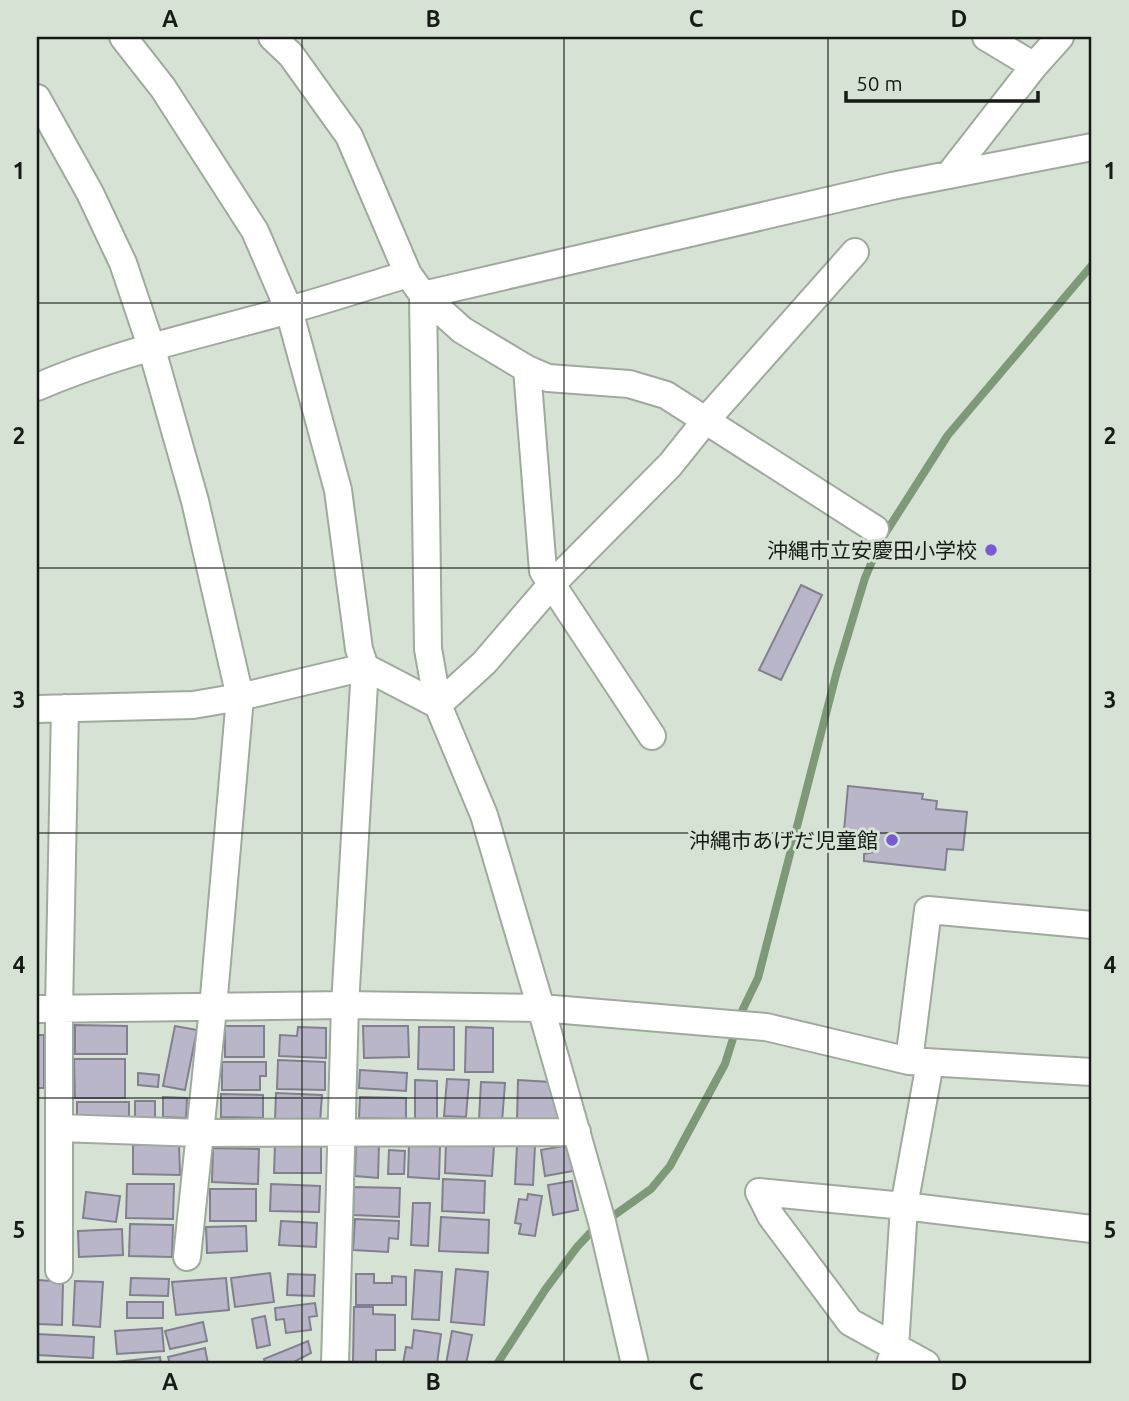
<svg xmlns="http://www.w3.org/2000/svg" width="1129" height="1401" viewBox="0 0 1129 1401" font-family="Ubuntu,'Noto Sans JP',sans-serif">
<rect width="100%" height="100%" fill="#d6e3d4"/>
<g fill="none" stroke-linecap="round" stroke-linejoin="round">
<!-- stream -->
<path stroke="#7d9978" stroke-width="8" d="M497 1364 545 1290 577 1247 592 1231 651 1189 670 1166 725 1064 741 1013 758 978 837 671 865 578 881 540 948 435 1092 265"/>
</g>
<!-- building -->
<path fill="#b8b6c8" stroke="#828090" stroke-width="2" d="M801 585 822 595 781 680 759 670Z
M848 786 923 794 922 799 937 801 936 809 967 812 963 850 947 849 945 870 864 861V854L874 852 871 841 853 839 854 833 844 831Z
M75 1025 127 1026V1054H75Z
M175 1026 197 1030 185 1090 163 1086Z
M225 1026H264V1057H225Z
M363 1026H408L409 1057 364 1058Z
M298 1027 326 1028V1058L279 1056 280 1035 297 1036Z
M419 1027H454V1070L418 1069Z
M466 1027 493 1028V1072H465Z
M37 1035H44V1088H37Z
M74 1059H125V1098H75Z
M278 1060 325 1062V1090L277 1089Z
M222 1062H266V1076H260V1090H222Z
M360 1070 407 1073 406 1091 359 1088Z
M138 1073 159 1075 158 1087 138 1085Z
M447 1079 469 1080 466 1117 444 1116Z
M415 1080 437 1081V1122L415 1123Z
M518 1080 551 1082 559 1121 517 1120Z
M481 1082 505 1083 502 1122 479 1120Z
M276 1093 322 1095 320 1122 275 1119Z
M221 1094 263 1095V1118L221 1117Z
M163 1097 187 1098 186 1118 163 1117Z
M360 1097 406 1098V1119L359 1118Z
M135 1101H155V1119L135 1118Z
M77 1102H129V1117L77 1116Z
M275 1143 321 1144V1173H274Z
M356 1143 379 1145 378 1178 355 1176Z
M446 1143 494 1145 492 1176 445 1173Z
M409 1144 440 1146 439 1179 408 1177Z
M133 1145H179L180 1175 133 1174Z
M517 1145H535L533 1185 515 1184Z
M569 1145 573 1171 545 1176 541 1150Z
M213 1148 259 1149 258 1184 212 1182Z
M389 1150 405 1151 404 1174H388Z
M443 1179 485 1181 484 1213 442 1211Z
M572 1181 578 1210 553 1215 548 1185Z
M127 1184H174L173 1219 126 1218Z
M271 1184 320 1186 319 1212 270 1211Z
M354 1187 400 1188 399 1217 353 1215Z
M210 1189H256V1221H210Z
M86 1192 120 1196 116 1222 83 1218Z
M528 1194 542 1196 535 1236 519 1234 521 1224 515 1223 519 1199 527 1200Z
M413 1203H430L428 1246 411 1245Z
M441 1217 489 1220 488 1253 439 1251Z
M355 1219 399 1221 398 1239 389 1238 388 1252 353 1250Z
M281 1221 317 1223 316 1247 279 1245Z
M130 1224 173 1225 172 1257 129 1256Z
M246 1226 247 1251 207 1253 206 1227Z
M122 1229 123 1255 79 1257 78 1231Z
M456 1269 488 1272 484 1325 451 1322Z
M415 1270 442 1272 439 1320 412 1319Z
M270 1273 274 1302 235 1307 231 1278Z
M288 1274 315 1275 314 1296 287 1295Z
M356 1274H374V1283H392V1276L406 1277V1305H356Z
M131 1278 169 1279 168 1296 130 1295Z
M226 1278 229 1310 176 1315 172 1282Z
M38 1280 63 1282 62 1325 37 1324Z
M75 1281 103 1282 100 1327 73 1325Z
M127 1302H163V1318H127Z
M315 1303 317 1316 309 1317 311 1330 286 1333 284 1319 276 1320 275 1308Z
M354 1307H373V1314L395 1315V1350H376V1364H353Z
M265 1316 270 1345 257 1348 252 1319Z
M203 1322 207 1341 170 1349 165 1331Z
M162 1328 164 1351 117 1354 115 1331Z
M414 1330 441 1334 437 1364H403L406 1347 412 1348Z
M452 1331 472 1335 466 1364H446Z
M37 1334 94 1337 93 1358 37 1355Z
M308 1341 311 1353 290 1364H266L264 1359Z
M205 1348 208 1364H170L168 1357Z
M160 1357 161 1364H108V1363Z"/>
<g fill="none" stroke-linecap="round" stroke-linejoin="round">
<!-- minor casing -->
<g stroke="#9eaa9c" stroke-width="30">
<path id="minor" d="M123 37 163 88 255 231 289 310 338 490 359 649 365 667 345 1005 335 1364
M272 37 291 55 349 136 408 274 423 295 462 330 527 369 548 378 629 384 666 395 875 529
M986 37 1034 66
M37 98 90 193 123 263 151 346 195 501 240 697 213 1008 187 1257
M949 175 1034 66 1060 37
M423 295 428 649 438 705 484 815 541 1008 602 1222 635 1364
M423 295 892 186 1092 147
M527 369 543 571 652 736
M37 387C118 352 204 334 289 310 329 299 368 286 408 274
M438 705 484 663 551 585 670 465 706 420 855 252
M37 709 193 705 240 697 365 667 438 705
M37 1009 345 1005 541 1008 766 1027 909 1061 1092 1072
M909 1061 928 910 1092 925
M59 1128 200 1133 577 1132
M759 1192 904 1206 1092 1229
M759 1192 771 1216 850 1322 926 1364
M59 1270V1009L65 708
M890 1364 895 1348 904 1206 930 1063"/>
</g>
<!-- minor -->
<use href="#minor" stroke="#fff" stroke-width="26"/>
</g>
<!-- grid -->
<path fill="none" stroke="#161b15" stroke-width="2" stroke-opacity="0.55" d="M302 37V1364M564 37V1364M828 37V1364M37 303H1092M37 568H1092M37 833H1092M37 1098H1092"/>
<!-- markers -->
<g fill="#785ad5" stroke="#d6e3d4" stroke-width="2.5">
<circle cx="991" cy="550" r="7"/>
<circle cx="892" cy="840" r="7"/>
</g>
<g text-anchor="middle" dominant-baseline="central" stroke-width="6" stroke-linejoin="round" paint-order="stroke">
<!-- poi labels -->
<g font-size="21" fill="#161b15" stroke="#d6e3d4" text-anchor="end">
<text x="977" y="550">沖縄市立安慶田小学校</text>
<text x="878" y="840">沖縄市あげだ児童館</text>
</g>
</g>
<!-- border -->
<rect width="1129" height="1401" fill="none" stroke="#d6e3d4" stroke-width="77"/>
<!-- scale -->
<path d="M846 91v10h192v-10" fill="none" stroke="#161b15" stroke-width="3.5"/>
<text x="856" y="91" font-size="21" fill="#161b15" stroke="#d6e3d4" stroke-width="5" paint-order="stroke">50 m</text>
<rect x="38" y="38" width="1052" height="1324" fill="none" stroke="#161b15" stroke-width="2.5"/>
<g font-size="23" text-anchor="middle" font-weight="bold" fill="#161b15">
<text x="170" y="27">A</text>
<text x="433" y="27">B</text>
<text x="696" y="27">C</text>
<text x="959" y="27">D</text>
<text x="19" y="179">1</text>
<text x="1110" y="179">1</text>
<text x="19" y="444">2</text>
<text x="1110" y="444">2</text>
<text x="19" y="708">3</text>
<text x="1110" y="708">3</text>
<text x="19" y="973">4</text>
<text x="1110" y="973">4</text>
<text x="19" y="1238">5</text>
<text x="1110" y="1238">5</text>
<text x="170" y="1390">A</text>
<text x="433" y="1390">B</text>
<text x="696" y="1390">C</text>
<text x="959" y="1390">D</text>
</g>
</svg>
